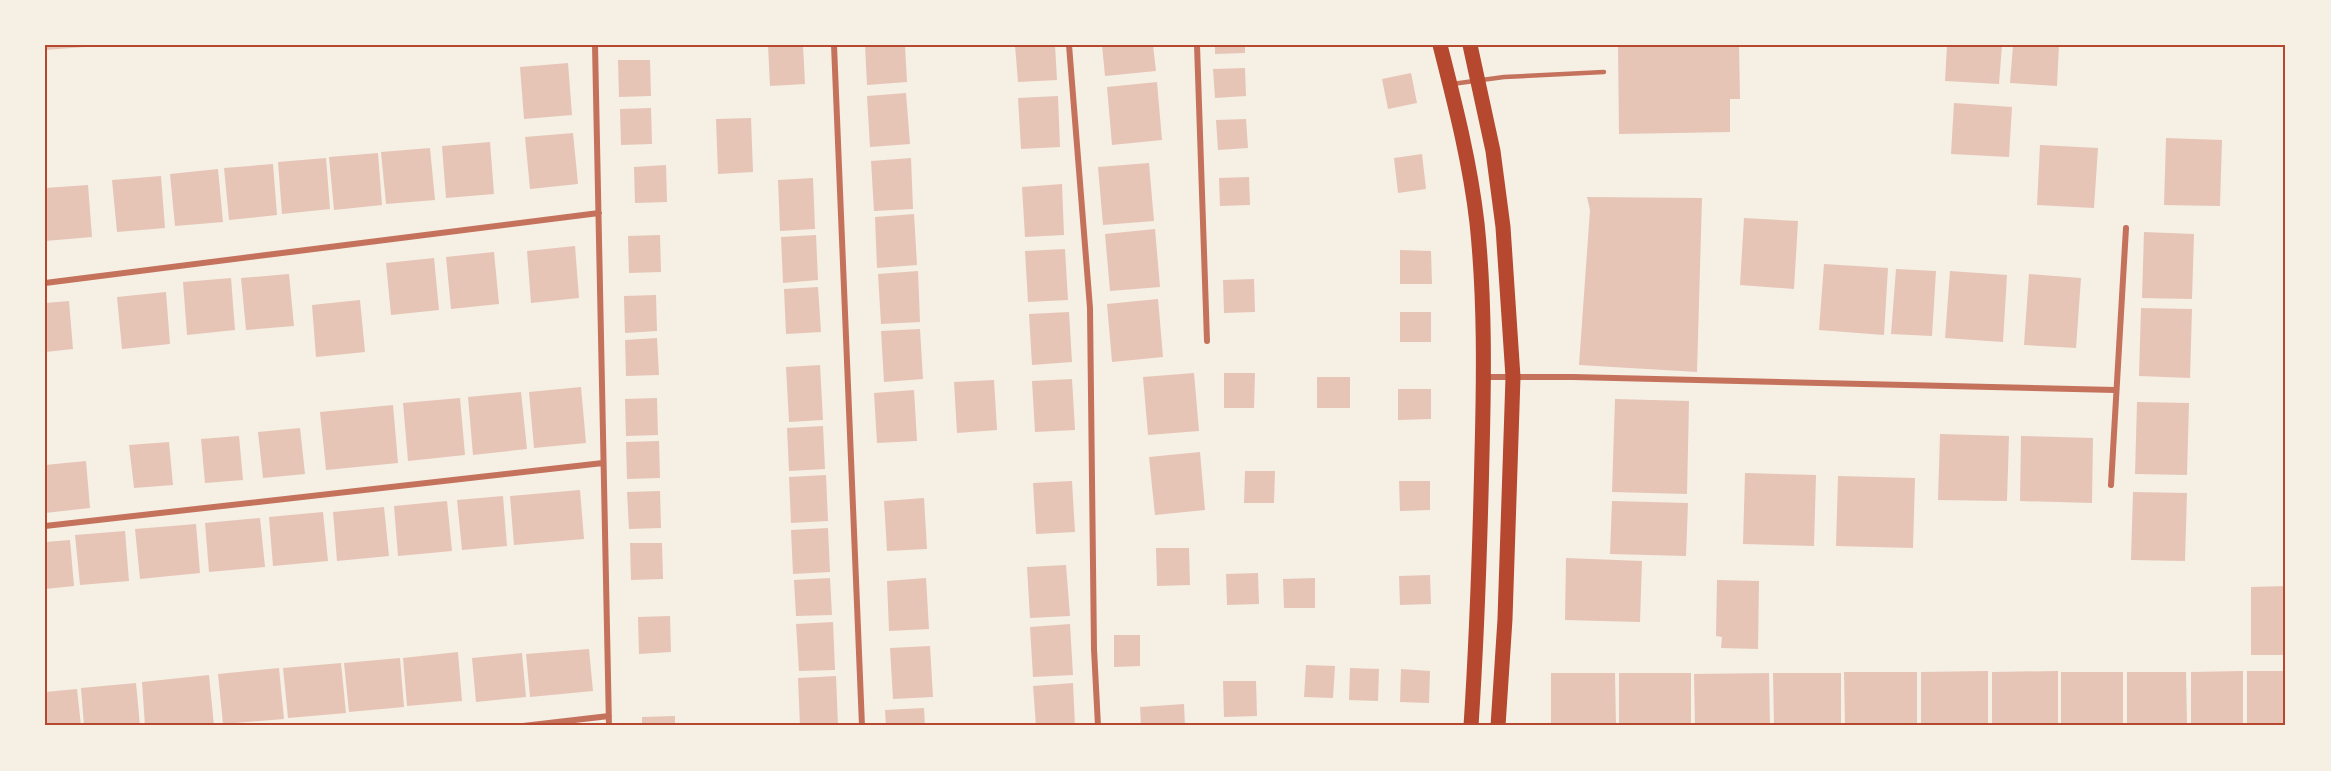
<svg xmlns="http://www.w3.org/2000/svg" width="2331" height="771" viewBox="0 0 2331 771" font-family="Inter,sans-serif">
<rect width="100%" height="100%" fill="#f6efe4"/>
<!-- building -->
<path fill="#e6c5b7" d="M45 45H85V47L45 50Z
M768 45H803L805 84 770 86Z
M865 45H905L907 82 867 85Z
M1015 45H1055L1057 80 1018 82Z
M1102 45H1153L1156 71 1105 76Z
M1215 45H1245V53L1215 54Z
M1618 45H1739L1740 99H1730V132L1619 134Z
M1947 45H2002L1999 84 1945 81Z
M2013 45H2059L2057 86 2010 83Z
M618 60H650L651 96 619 97Z
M568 63 572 115 524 119 520 67Z
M1245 68 1246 96 1215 98 1213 69Z
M1411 73 1417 103 1388 109 1382 79Z
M1157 82 1162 140 1112 145 1107 87Z
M906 93 910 144 870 147 867 96Z
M1058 96 1060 147 1021 149 1018 98Z
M1954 103 2012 107 2009 157 1951 154Z
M651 108 652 144 621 145 620 109Z
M751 118 753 172 718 174 716 119Z
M1246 119 1248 148 1218 150 1216 120Z
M573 133 578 184 530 189 525 137Z
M2166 138 2222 140 2220 206 2164 205Z
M490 142 494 194 446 198 442 146Z
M2040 145 2098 148 2094 208 2037 205Z
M430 148 435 200 386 204 381 152Z
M378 153 382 205 334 210 329 157Z
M1422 154 1426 189 1398 193 1394 158Z
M326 158 330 209 282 214 278 162Z
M911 158 913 209 874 211 871 161Z
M1149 163 1154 221 1103 225 1098 167Z
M273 164 277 215 229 220 224 168Z
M666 165 667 202 635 203 634 167Z
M218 169 223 222 175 226 170 174Z
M161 176 165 228 117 232 112 180Z
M1249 177 1250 205 1220 206 1219 178Z
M813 178 815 229 780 231 778 180Z
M1062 184 1064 235 1025 237 1022 187Z
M88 185 92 237 45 241V188Z
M1587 197 1702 198 1697 372 1579 365 1590 210Z
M914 214 917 265 877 268 875 217Z
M1744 218 1798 221 1794 289 1740 285Z
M1155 229 1160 287 1110 291 1105 234Z
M2144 232 2194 234 2192 299 2142 298Z
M660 235 661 272 629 273 628 236Z
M816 235 818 280 783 283 781 237Z
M575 246 579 298 531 303 527 251Z
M1065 249 1068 300 1028 302 1025 251Z
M1400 250 1431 251 1432 284H1400Z
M494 252 499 304 451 309 446 257Z
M434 258 439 310 391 315 386 263Z
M1824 264 1888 268 1884 335 1819 330Z
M1896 269 1936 271 1932 336 1891 334Z
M918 271 920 322 881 324 878 274Z
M1950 271 2007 275 2003 342 1945 338Z
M289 274 294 326 246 330 241 278Z
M2029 274 2081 278 2076 348 2024 345Z
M231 278 235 330 187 335 183 282Z
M1254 279 1255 312 1224 313 1223 280Z
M818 287 821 332 786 334 784 289Z
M166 292 170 344 122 349 117 297Z
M656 295 657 331 625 333 624 296Z
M1158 299 1163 357 1112 362 1107 304Z
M360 300 365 352 316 357 312 305Z
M69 301 73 349 45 352V303Z
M2141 308 2192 309 2190 378 2139 376Z
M1069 312 1072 362 1032 365 1029 314Z
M1400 312H1431V342H1400Z
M920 329 923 379 884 382 881 331Z
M657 338 659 375 626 376 625 340Z
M820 365 823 420 789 422 786 367Z
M1194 373 1199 431 1148 435 1143 377Z
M1224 373H1255L1254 408H1224Z
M1317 377H1350V408H1317Z
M1072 379 1075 430 1035 432 1032 381Z
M994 380 997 430 957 433 954 382Z
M581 387 586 443 534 448 529 392Z
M1398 389H1431V419L1398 420Z
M914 390 917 441 877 443 874 393Z
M521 392 527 449 473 455 468 397Z
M460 398 465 455 408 461 403 403Z
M657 398 658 435 626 436 625 399Z
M1615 399 1689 401 1687 494 1612 492Z
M2137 402 2189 403 2187 475 2135 474Z
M393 405 398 463 326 470 320 412Z
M823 426 825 469 789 471 787 428Z
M300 428 305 474 263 478 258 432Z
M1940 434 2009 436 2007 501 1938 500Z
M239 436 243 480 205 483 201 439Z
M2021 436 2093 438 2092 503 2020 501Z
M659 441 660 478 627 479 626 442Z
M169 442 173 485 134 488 129 445Z
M1200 452 1205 510 1155 515 1149 457Z
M86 461 90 508 45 513V465Z
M1245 471H1275L1274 503H1244Z
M1745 473 1816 475 1814 546 1743 544Z
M826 475 828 521 791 523 789 477Z
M1838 476 1915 478 1913 548 1836 546Z
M1072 481 1075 532 1036 534 1033 483Z
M1399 481H1430V510L1400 511Z
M580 490 584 539 514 545 510 496Z
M660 491 661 528 629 529 627 492Z
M2133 492 2187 493 2185 561 2131 560Z
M503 496 507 546 462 550 457 500Z
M924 498 927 549 887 551 884 501Z
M447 501 452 551 398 556 394 506Z
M1612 501 1688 503 1686 556 1610 554Z
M384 507 389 556 337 561 333 512Z
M323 512 328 561 273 566 269 517Z
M260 518 265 567 209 572 205 523Z
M196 524 200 573 140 579 135 529Z
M828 528 830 572 793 574 791 530Z
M125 531 129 581 80 585 75 535Z
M70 540 74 586 45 589V542Z
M630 543H662L663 579 631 580Z
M1156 548H1189L1190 585 1157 586Z
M1566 558 1642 561 1640 622 1565 620Z
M1066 565 1070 616 1030 618 1027 567Z
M1258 573 1259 604 1227 605 1226 574Z
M1430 575 1431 604 1400 605 1399 576Z
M830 578 832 615 796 616 794 580Z
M926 578 929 629 889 631 887 581Z
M1315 578V608H1284L1283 579Z
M1717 580 1759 581 1758 649 1721 648 1722 637 1716 636Z
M2286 586V655H2251V587Z
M670 616 671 652 639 654 638 617Z
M833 622 835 670 799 671 796 624Z
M1070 624 1073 675 1033 677 1030 627Z
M1114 635H1140V666L1114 667Z
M930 646 933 697 893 699 890 648Z
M589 649 593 691 530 697 526 654Z
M458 652 462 701 407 706 403 658Z
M522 653 526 697 476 702 472 658Z
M400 658 404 707 349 712 344 663Z
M341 663 346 713 288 718 283 668Z
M1306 665 1335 666 1333 698 1304 697Z
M279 668 284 719 223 724 218 674Z
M1350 668 1379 669 1378 701 1349 700Z
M1401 669 1430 671 1429 703 1400 702Z
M1988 671V726H1921V672Z
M2058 671V725H1992V672Z
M2243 671V723H2191V672Z
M2247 671H2286V723L2247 724Z
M1844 672H1917V726H1845Z
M2061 672H2123V724L2061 725Z
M2127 672H2186L2187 723 2127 724Z
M1551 673H1615L1616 726H1551Z
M1619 673H1691V726H1619Z
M1769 673 1770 726H1695L1694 674Z
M1773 673H1841V726H1774Z
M209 675 214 726H145L142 682Z
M836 676 838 726H800L798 678Z
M1223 681H1256L1257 716 1224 717Z
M136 683 140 726H84L81 688Z
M1073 683 1075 726H1036L1033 686Z
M77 689 81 726H47L45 692Z
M1184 704 1185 726H1141L1140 707Z
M924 708 925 726H886L885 710Z
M675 716V726H642V717Z"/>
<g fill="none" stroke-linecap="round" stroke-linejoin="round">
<!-- service -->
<path stroke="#c5725c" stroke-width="4.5" d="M1452 84 1504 77 1604 72"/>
<!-- minor -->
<path stroke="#c5725c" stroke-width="6" d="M595 45 609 726
M834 45 862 726
M1069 45 1090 308 1094 649 1098 726
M1197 45 1207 341
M45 283 599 213
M1484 377H1573L2115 390
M2111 485 2126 228
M45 526 603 463
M523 726 609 716"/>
<!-- primary -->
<path stroke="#b5482f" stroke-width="15" d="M1440 45C1455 104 1470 162 1477 223 1485 299 1484 377 1482 454 1480 545 1477 635 1471 726
M1470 45 1493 151 1503 227 1513 377 1505 619 1498 726"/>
</g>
<!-- border -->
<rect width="2331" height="771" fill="none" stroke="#f6efe4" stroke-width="93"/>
<rect x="46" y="46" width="2238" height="678" fill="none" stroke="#b5482f" stroke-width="2"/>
</svg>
